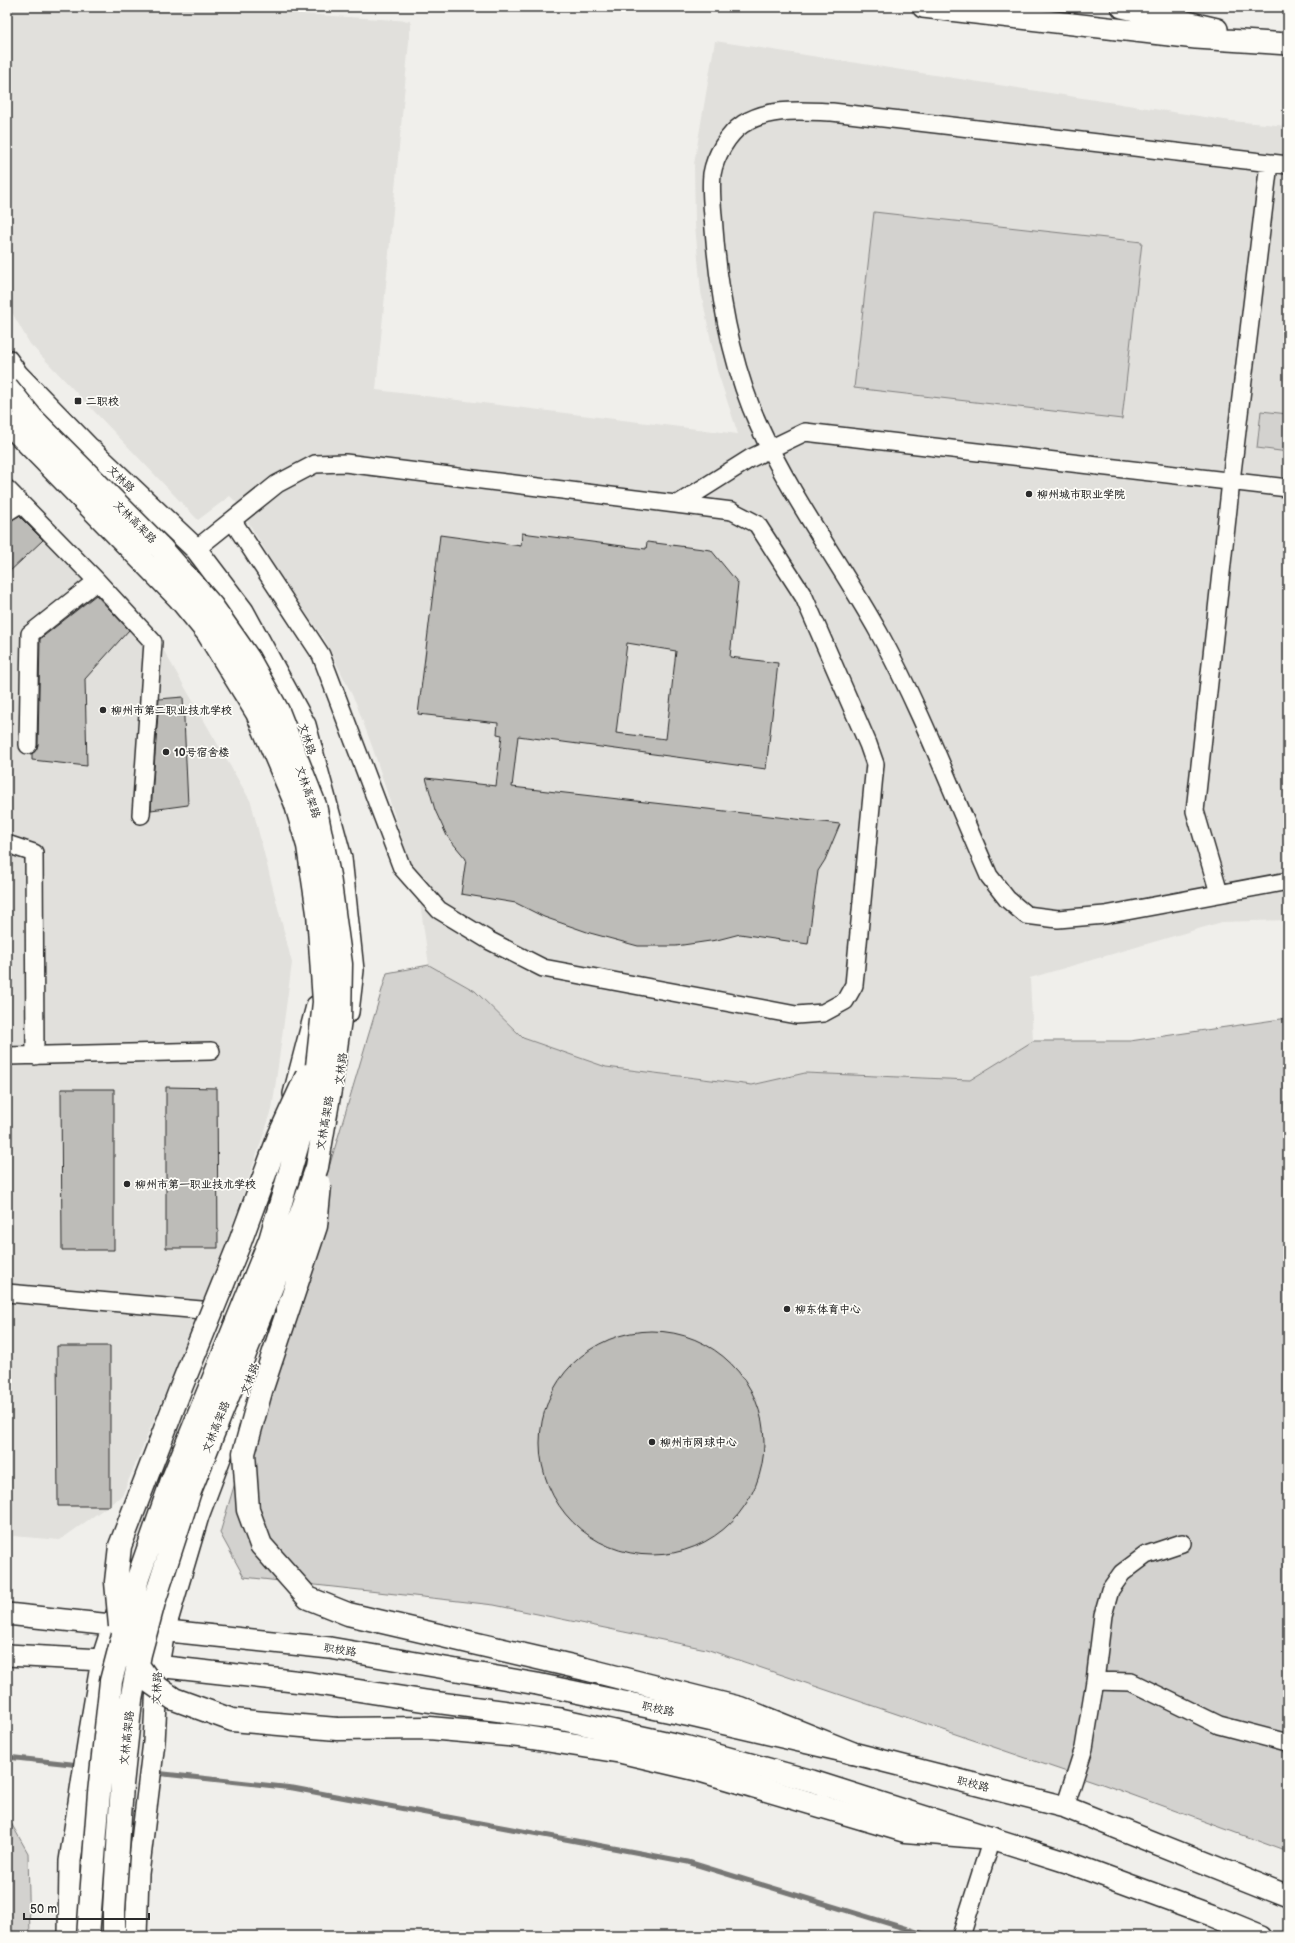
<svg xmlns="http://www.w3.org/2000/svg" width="1295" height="1943" viewBox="0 0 1295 1943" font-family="'Balsamiq Sans','LXGW WenKai TC',sans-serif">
<rect width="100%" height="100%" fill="#f0efeb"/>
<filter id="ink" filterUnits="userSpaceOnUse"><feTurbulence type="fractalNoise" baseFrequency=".025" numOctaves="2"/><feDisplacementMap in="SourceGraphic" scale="8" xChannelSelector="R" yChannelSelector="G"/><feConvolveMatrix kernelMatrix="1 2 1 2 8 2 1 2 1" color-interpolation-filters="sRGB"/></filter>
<g filter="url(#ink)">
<!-- built -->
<path fill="#e1e0dc" d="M7 7H194L411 21 376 390 738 434 717 370 701 292 695 225 694 164 715 41 1231 121 1288 126V920L1222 922 1030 978 1033 1041 970 1080 805 1073 752 1085 606 1067 523 1038 475 991 429 965 420 903 407 854 373 749 356 703 326 642 283 580 236 502 230 496 198 520 30 344 7 304Z
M7 472 20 490 149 625 251 802 292 963 272 1110 221 1259 122 1496 60 1540 13 1536V1520L7 1519Z"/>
<!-- green -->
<path fill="#d3d2cf" stroke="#7f7e7d" d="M874 212 1142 242 1122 419 854 388Z
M1261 411 1288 414V452L1257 448Z
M429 965 475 991 523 1038 606 1067 752 1085 805 1073 970 1080 1033 1041H1130L1288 1018V1852L1105 1785 706 1649 494 1605 244 1577 220 1533 387 973Z
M7 1816 28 1853 30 1936H7Z"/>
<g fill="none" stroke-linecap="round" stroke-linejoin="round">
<!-- stream -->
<path stroke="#777775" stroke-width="5" d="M7 1757 80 1765
M155 1773 293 1788 688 1862 930 1936"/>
</g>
<!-- building -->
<path fill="#bdbcb8" stroke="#2b2b2b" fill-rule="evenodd" d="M19 516 43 540 7 574V522Z
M522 533 646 549 647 542 711 550 738 583 730 657 778 663 766 769 518 736 512 787 840 824 825 860 818 871 808 944 740 934 717 940 676 946H638L590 933 544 917 516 903 461 894 466 859 447 836 435 810 426 778 496 786 502 735 497 734 498 723 418 714 440 535 521 546ZM627 643 676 651 666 739 616 733Z
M96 595 129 630 85 679 87 766 32 760V754L36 750 38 745 40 639Z
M183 697 188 805 151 810 159 699Z
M166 1087 217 1088 218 1248H166Z
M61 1089H114V1250H62Z
M540 1443a112 112 0 1 1 224 0a112 112 0 1 1-224 0Z
M57 1346H110V1506H58Z"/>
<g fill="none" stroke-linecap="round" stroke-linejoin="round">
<!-- minor casing -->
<g stroke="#2b2b2b" stroke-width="20">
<path id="minor" d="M1288 165 832 112C802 111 770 107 743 124 728 134 715 156 712 174 710 192 713 212 714 229 719 295 731 365 759 426 792 499 840 563 879 633 922 711 953 795 989 876L1007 899 1026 915 1058 919 1105 915 1288 881
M7 489 97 581 153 642 141 815
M678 504 751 458 805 432 1288 488
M7 512 21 503
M196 549 277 484 315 464 345 463 732 511 757 524 804 597 868 744 875 764 854 985 845 1001 823 1013 796 1015 543 968 490 941 439 910 402 868 321 655 232 520
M28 745 30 634 97 581
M7 844 34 853 35 1056
M1219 893 1195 811 1231 481 1269 163
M7 1056 211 1051
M7 1293 224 1312
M1095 1681 1131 1682 1219 1725 1288 1743
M1065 1807 1084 1748 1095 1681 1103 1615 1110 1590 1122 1573 1146 1555 1182 1543
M961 1936 992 1838"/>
</g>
<!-- major casing -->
<g stroke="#2b2b2b" stroke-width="24">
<path id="major" d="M923 7 1196 38 1288 44
M1122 7 1217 29
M7 360 17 374 89 448 196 549 243 611 305 725 341 858 353 970 348 1012
M294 1094 317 1006
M179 1437 224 1312 259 1224 269 1186
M7 1614 330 1648 537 1684 691 1716 852 1753 1065 1807 1288 1896
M7 1655 102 1660 311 1683 426 1701 560 1719 688 1747 812 1781 1067 1862 1211 1915 1262 1936
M69 1936 70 1861 90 1731 102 1660 120 1604
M136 1936 138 1874 154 1742 158 1665 164 1631 198 1516 288 1278"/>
</g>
<!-- highway casing -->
<g stroke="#2b2b2b" stroke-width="25">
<path id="highway" d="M585 1669 740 1708 852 1753
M337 1729 429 1728 519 1736 622 1752 695 1769 905 1831 992 1838
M114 1910V1936"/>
</g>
<!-- minor -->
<use href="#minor" stroke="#fdfcf7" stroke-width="17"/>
<!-- major -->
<use href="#major" stroke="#fdfcf7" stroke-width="21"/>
<!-- highway -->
<use href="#highway" stroke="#fdfcf7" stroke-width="22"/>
<!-- highway-bridge casing -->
<g stroke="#2b2b2b" stroke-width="25" stroke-linecap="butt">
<path id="highway-bridge" d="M7 387 32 418 162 549 212 606 249 659 278 711 315 805 329 876 341 964 340 1019 331 1084 317 1167 299 1219 190 1491 154 1602 140 1654 131 1700 122 1785 114 1910
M7 422 179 598 207 632 257 713 295 802 308 846 318 913 324 1002 315 1085 270 1240 171 1483 138 1578 111 1681 99 1793 88 1936
M320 1185 316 1226 261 1391 244 1453 248 1510 261 1545 308 1598 348 1614 585 1669
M120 1626 116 1582 120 1546 182 1385 240 1242 279 1136 307 1075
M133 1658 150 1682 174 1699 232 1720 337 1729"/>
</g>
<!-- highway-bridge -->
<use href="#highway-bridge" stroke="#fdfcf7" stroke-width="22"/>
</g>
</g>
<!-- markers -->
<g fill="#2b2b2b" stroke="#fdfcf7" stroke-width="1.5">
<rect x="74" y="397" width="8" height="8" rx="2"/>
<circle cx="1029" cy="494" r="4"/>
<circle cx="103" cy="710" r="4"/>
<circle cx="166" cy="752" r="4"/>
<circle cx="127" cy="1184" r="4"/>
<circle cx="787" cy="1309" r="4"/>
<circle cx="652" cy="1442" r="4"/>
</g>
<g text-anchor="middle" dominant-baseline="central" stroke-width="3.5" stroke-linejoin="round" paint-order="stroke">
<!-- poi labels -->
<g font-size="11" font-weight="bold" fill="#2b2b2b" stroke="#fdfcf7" text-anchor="start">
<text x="86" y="401">二职校</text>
<text x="1037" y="494">柳州城市职业学院</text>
<text x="111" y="710">柳州市第二职业技术学校</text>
<text x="174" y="752">10号宿舍楼</text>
<text x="135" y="1184">柳州市第一职业技术学校</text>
<text x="795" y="1309">柳东体育中心</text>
<text x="660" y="1442">柳州市网球中心</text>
</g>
<!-- street labels -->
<g font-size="11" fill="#2b2b2b" stroke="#fdfcf7">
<text transform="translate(121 479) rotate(44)">文林路</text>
<text transform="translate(135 522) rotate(45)">文林高架路</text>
<text transform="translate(307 739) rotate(72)">文林路</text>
<text transform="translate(308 792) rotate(71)">文林高架路</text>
<text transform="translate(341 1069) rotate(-83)">文林路</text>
<text transform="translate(325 1123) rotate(-80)">文林高架路</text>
<text transform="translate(250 1379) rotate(-69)">文林路</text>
<text transform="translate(216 1427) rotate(-68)">文林高架路</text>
<text transform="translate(340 1650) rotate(9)">职校路</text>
<text transform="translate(157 1688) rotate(-87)">文林路</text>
<text transform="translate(658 1709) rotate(12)">职校路</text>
<text transform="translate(127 1738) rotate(-84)">文林高架路</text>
<text transform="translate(973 1784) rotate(14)">职校路</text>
</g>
</g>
<!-- margin -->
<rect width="1295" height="1943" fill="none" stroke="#fdfcf7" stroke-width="24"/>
<rect x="12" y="12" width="1271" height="1919" fill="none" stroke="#2b2b2b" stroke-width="1.5" filter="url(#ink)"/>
<!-- scale -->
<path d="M24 1913v6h125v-6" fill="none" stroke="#2b2b2b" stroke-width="2"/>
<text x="30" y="1913" font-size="12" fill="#2b2b2b" stroke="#fdfcf7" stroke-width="3" paint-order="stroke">50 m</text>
</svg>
